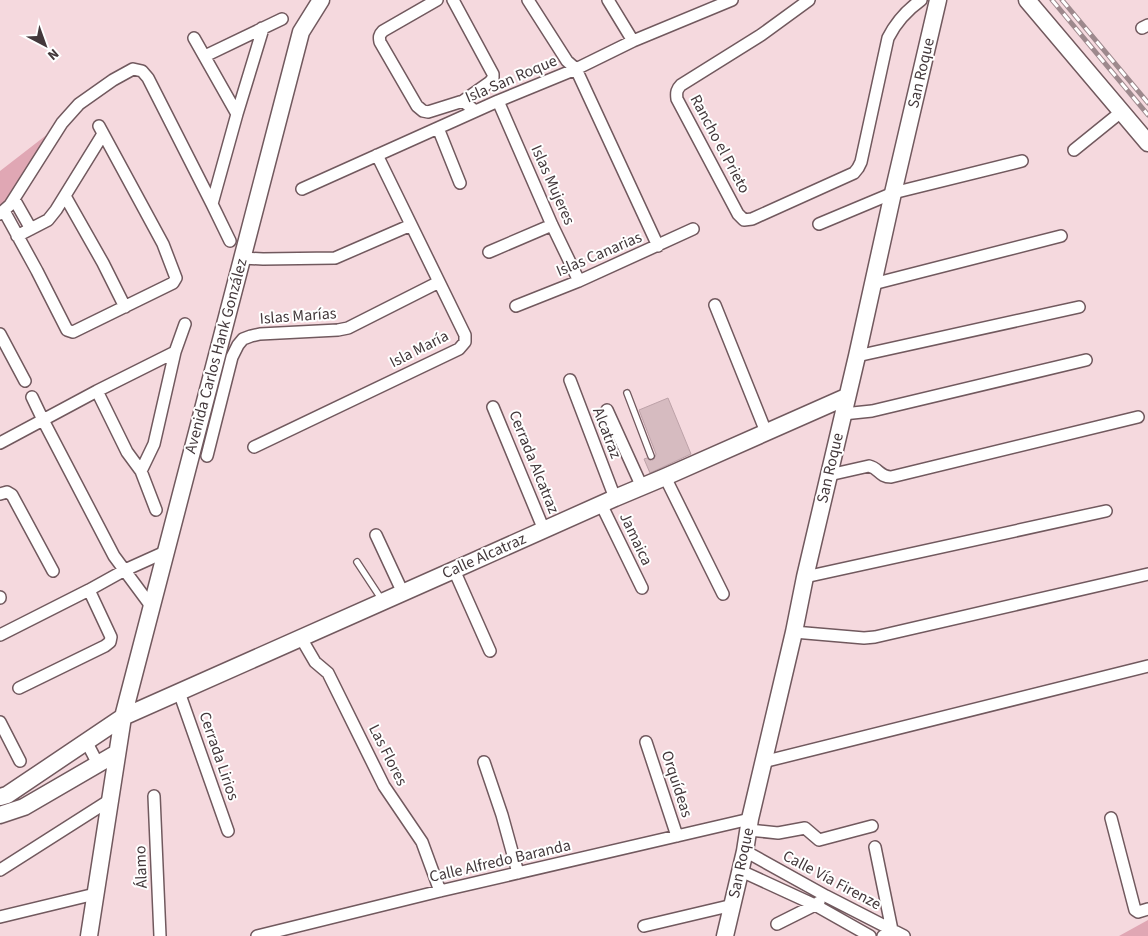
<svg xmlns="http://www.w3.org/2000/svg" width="1148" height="936" viewBox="0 0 1148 936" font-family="'Source Sans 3',sans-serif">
<rect width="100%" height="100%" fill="#f5d9de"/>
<!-- green -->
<path fill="#e0a7b4" d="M62 123 0 214V171Z
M1148 920V936H1119Z"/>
<!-- building -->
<path fill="#d6bbc0" stroke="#bda2a8" d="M668 398 691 454 650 473 644 459 647 458 650 460H653L655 457 656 454 639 410Z"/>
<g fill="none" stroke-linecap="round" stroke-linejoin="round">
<!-- lane casing -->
<g stroke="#71595e" stroke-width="8">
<path id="lane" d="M627 393 651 456
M357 562 382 600"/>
</g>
<!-- street casing -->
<g stroke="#71595e" stroke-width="14">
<path id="street" d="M437 0 383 31C379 35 379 37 380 42L417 106 423 111 428 112 463 101 475 111
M453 0 493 74V78L490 82 463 101
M528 0 567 61 576 69 658 246
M608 0 633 41
M809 0 761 35 681 85C677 89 676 92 677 99L738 214 744 220 752 219 854 173 858 168 861 162 888 38C896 22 907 10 921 0
M1142 28 1148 25
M194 38 237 114
M205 56 282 19
M498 101 552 225 579 281
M438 128 460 183
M1074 150 1121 112
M302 189 498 101 576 69 633 41 732 0
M65 196 103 263 125 307
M14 199 31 229
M212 204 237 114 262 32V28
M4 211 37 271 67 330 73 332 173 283 176 278 163 244 99 126
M0 214 10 205 62 123 79 104 113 80 133 69 142 71 148 78 212 204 230 241
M819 224 893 193 1022 161
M17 236 48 220 56 210 103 134
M489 252 552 225
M242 258 263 259 335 258 411 225
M873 284 1061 236
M715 305 766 432
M516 306 579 281 693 229
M0 334 25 381
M857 356 1079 307
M570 380 615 498
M97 391 127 452 141 471 156 510
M32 397 43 420 114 556 151 606
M493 407 544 530
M607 410 642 487
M843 414 872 411 1086 360
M0 443 97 391 175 352
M254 447 459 349 465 342V335L377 155
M207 456 232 357 238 345 243 339 251 336 260 334 338 330 348 328 439 282
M141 471 154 444 175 352 185 324
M829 475 869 466C879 468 879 477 891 477L1138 417
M665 477 723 594
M0 494 7 492 12 495 53 571
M601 504 642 588
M376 535 403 593
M454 570 490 651
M805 577 1106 511
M0 597V598
M794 632 864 638 875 637 1148 574
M0 635 89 590 125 570 165 552
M301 638 315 662 328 673 384 786 422 842 440 891
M19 688 105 646 110 642 111 637 89 590
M179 692 228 831
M0 722 20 761
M86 741 98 764
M646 742 677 836
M484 762 502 815 518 873
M763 762 1148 666
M154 796 160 936
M1111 818 1135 910 1138 912 1148 909
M749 830 778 833 805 828 819 840 872 826
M875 847 892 930 883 936
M745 851 826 896 904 936
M0 870 110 800
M741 871 815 905 870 936
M0 917 95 894
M777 924 815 905 819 902
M644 926 733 905
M257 936 440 891 750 819"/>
</g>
<!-- secondary casing -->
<g stroke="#71595e" stroke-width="19">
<path id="secondary" d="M1027 0 1148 143
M0 797 7 795 123 717 454 570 615 498 665 477 846 397
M0 815 24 807 117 753
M89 936 123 717 301 32 321 0
M725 936 745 851 750 819 794 632 805 577 857 356 893 193 938 0"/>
</g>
<!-- lane -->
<use href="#lane" stroke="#fff" stroke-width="5.5"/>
<!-- street -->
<use href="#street" stroke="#fff" stroke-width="11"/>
<!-- secondary -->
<use href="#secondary" stroke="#fff" stroke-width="16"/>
<!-- rail casing -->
<g stroke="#9d898d" stroke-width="5">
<path id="rail" d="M1052 0 1148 115
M1062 0 1148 103"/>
</g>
<!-- rail -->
<use href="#rail" stroke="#fff" stroke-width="3" stroke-dasharray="9" stroke-linecap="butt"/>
</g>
<g text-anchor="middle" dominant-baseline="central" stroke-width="4" stroke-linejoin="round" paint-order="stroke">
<!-- street labels -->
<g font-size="16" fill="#43383b" stroke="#fff">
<text transform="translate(921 73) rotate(-77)">San Roque</text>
<text transform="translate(511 79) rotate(-23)">Isla San Roque</text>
<text transform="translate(720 144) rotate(62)">Rancho el Prieto</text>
<text transform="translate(553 185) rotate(66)">Islas Mujeres</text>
<text transform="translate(599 254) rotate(-23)">Islas Canarias</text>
<text transform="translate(298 316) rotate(-4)">Islas Marías</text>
<text transform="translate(419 349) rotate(-27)">Isla María</text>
<text transform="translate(216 356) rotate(-75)">Avenida Carlos Hank González</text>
<text transform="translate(607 433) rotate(69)">Alcatraz</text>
<text transform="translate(534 462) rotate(68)">Cerrada Alcatraz</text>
<text transform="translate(830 468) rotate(-77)">San Roque</text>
<text transform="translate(636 539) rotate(65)">Jamaica</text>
<text transform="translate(484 556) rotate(-24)">Calle Alcatraz</text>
<text transform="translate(388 755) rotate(63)">Las Flores</text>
<text transform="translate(219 756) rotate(71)">Cerrada Lirios</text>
<text transform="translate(677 784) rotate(72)">Orquídeas</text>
<text transform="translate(500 861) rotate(-13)">Calle Alfredo Baranda</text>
<text transform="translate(741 863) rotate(-78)">San Roque</text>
<text transform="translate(141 867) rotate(-92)">Álamo</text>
<text transform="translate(832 880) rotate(28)">Calle Vía Firenze</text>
</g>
</g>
<!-- north arrow -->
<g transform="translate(45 45) rotate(139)" stroke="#ffffff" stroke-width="4" paint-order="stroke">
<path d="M0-4L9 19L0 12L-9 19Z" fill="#43383b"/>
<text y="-8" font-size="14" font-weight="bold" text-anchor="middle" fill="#43383b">N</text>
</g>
</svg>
